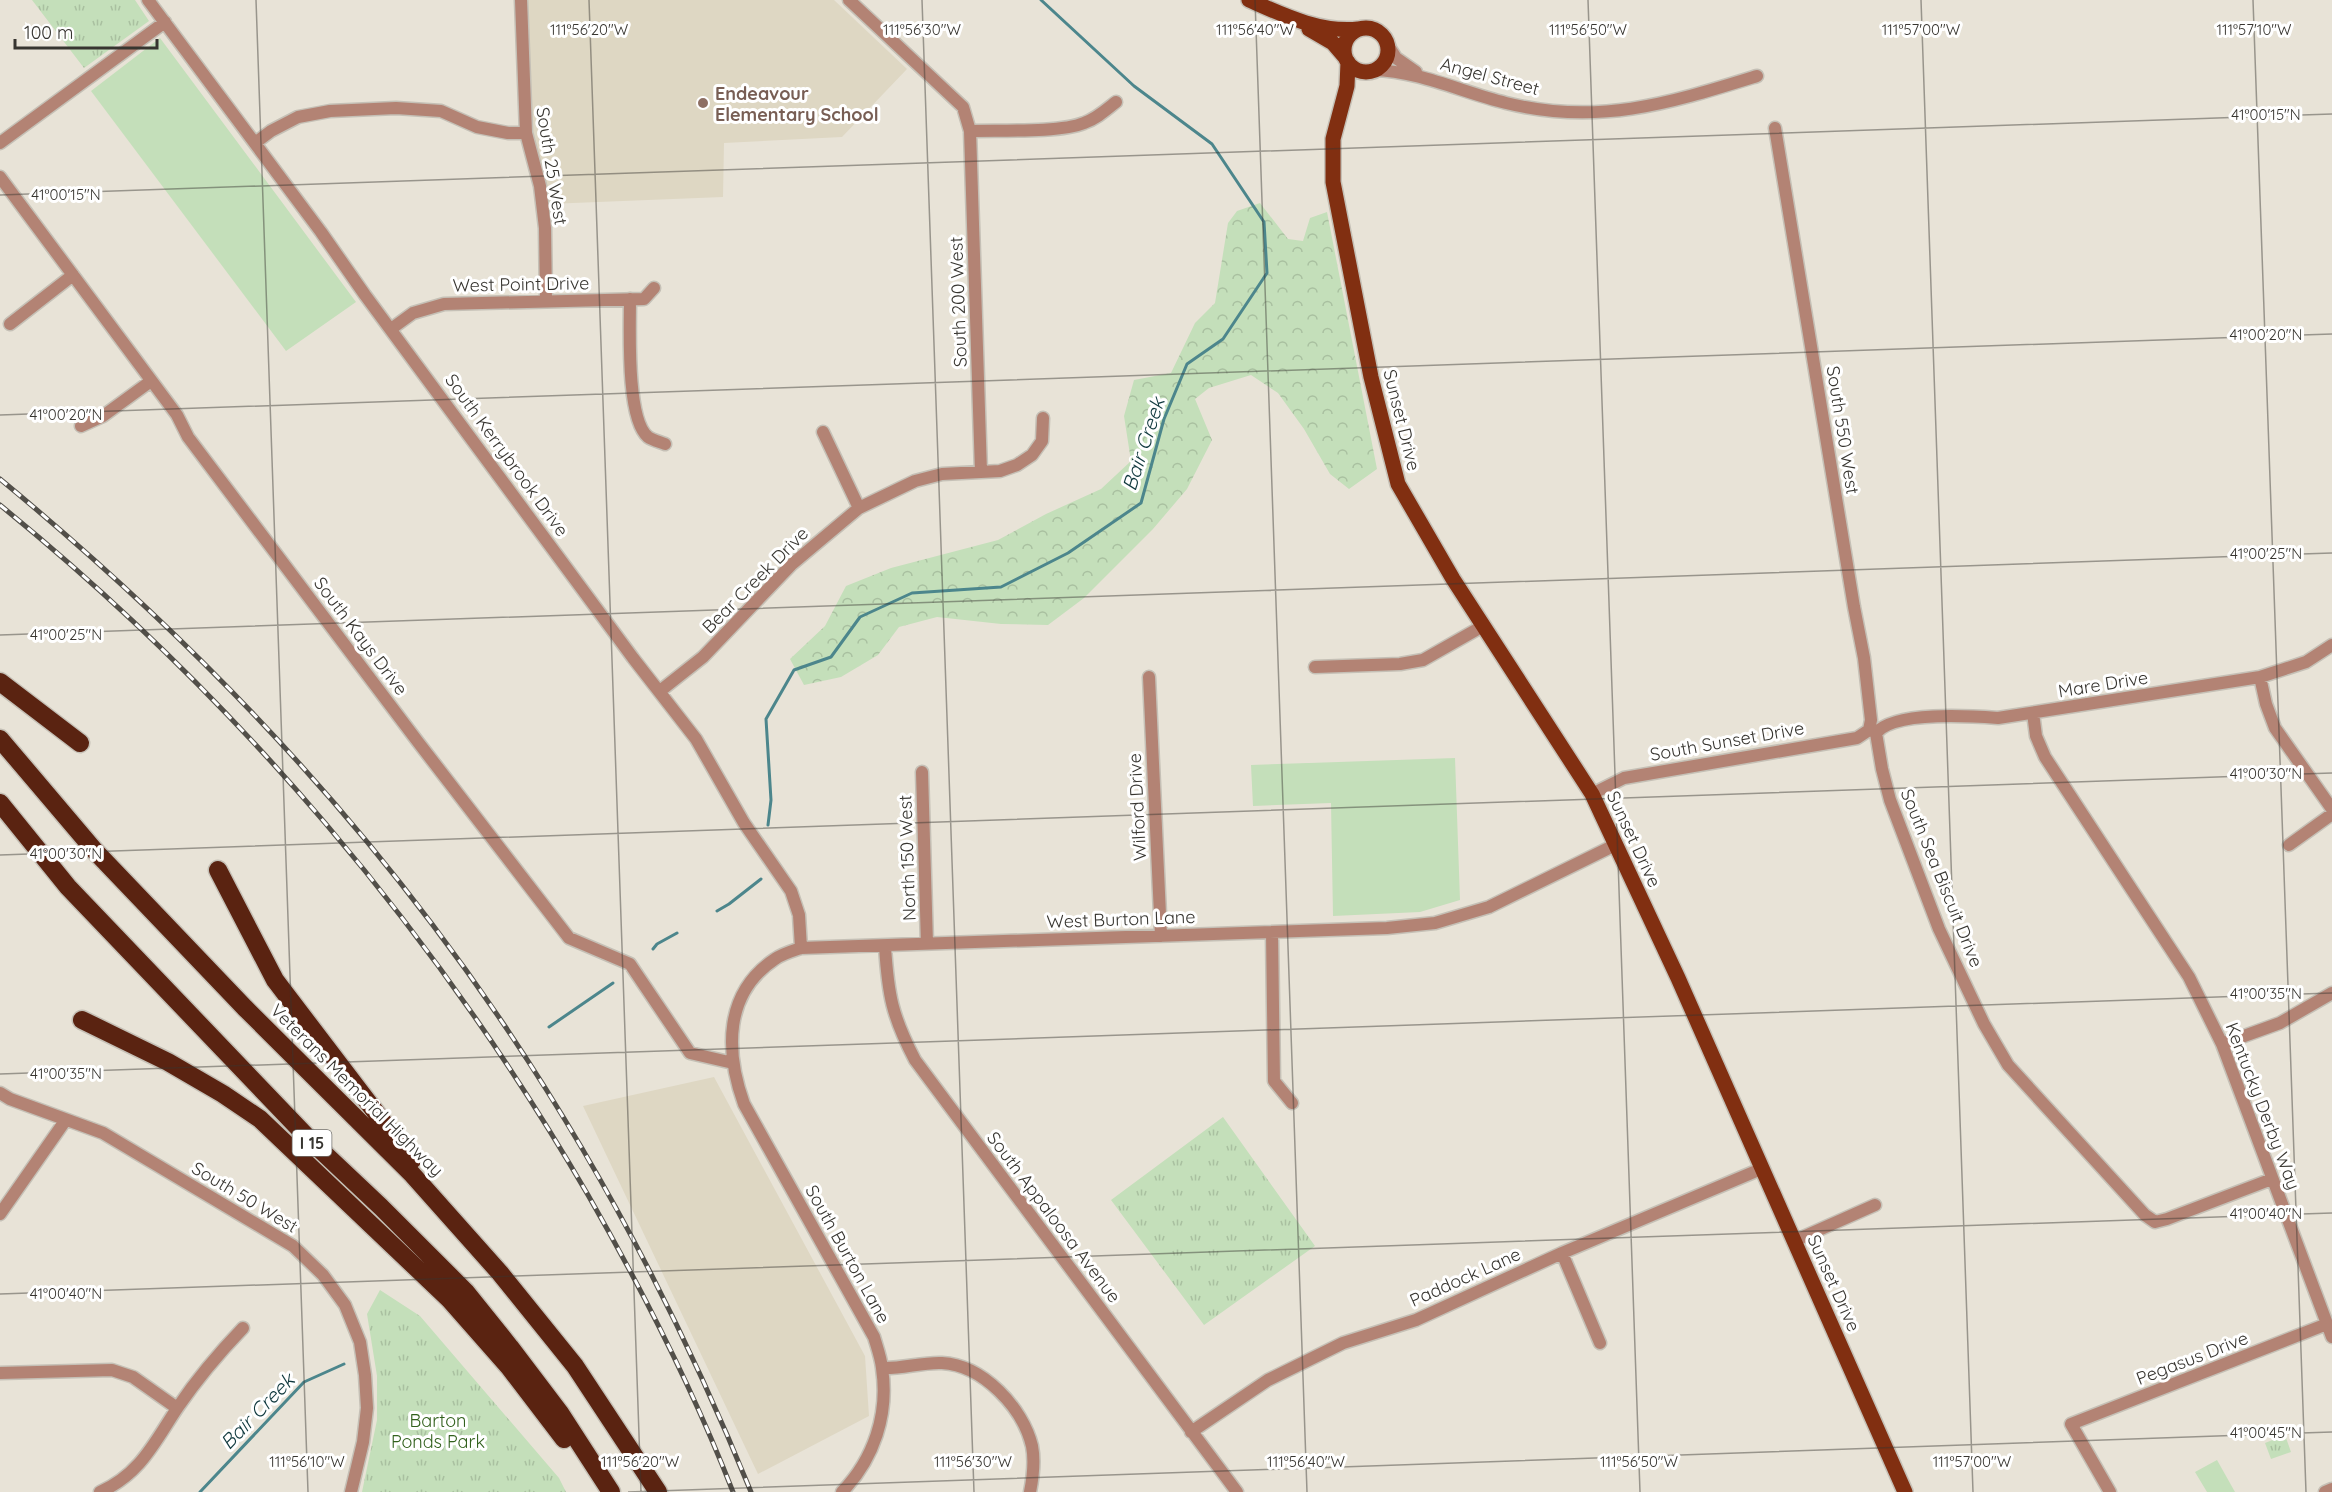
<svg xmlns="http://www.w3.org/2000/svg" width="2332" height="1492" viewBox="0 0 2332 1492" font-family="Quicksand,sans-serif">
<defs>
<pattern id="forest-crowns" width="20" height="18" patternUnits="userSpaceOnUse" patternTransform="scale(1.5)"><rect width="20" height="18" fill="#c4dfba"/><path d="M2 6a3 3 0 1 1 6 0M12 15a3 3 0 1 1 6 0" fill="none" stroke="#a9c0a0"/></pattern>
<pattern id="park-tufts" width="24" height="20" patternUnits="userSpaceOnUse" patternTransform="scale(1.5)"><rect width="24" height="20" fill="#c4dfba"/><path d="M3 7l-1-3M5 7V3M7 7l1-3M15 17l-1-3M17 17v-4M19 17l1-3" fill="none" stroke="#a9c0a0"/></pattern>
</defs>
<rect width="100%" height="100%" fill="#e8e3d7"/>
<!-- built -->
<path fill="#ded7c3" d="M528 0H834L907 69 842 137 724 143 723 197 548 204 533 147Z
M714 1077 865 1356 869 1416 758 1474 583 1106Z"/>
<!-- grass -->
<path fill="#c4dfba" d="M160 38 356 302 286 351 91 91Z
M1455 758 1460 900 1420 912 1333 916 1331 803 1253 806 1251 765Z
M2217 1460 2235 1492H2207L2195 1472Z"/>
<!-- forest -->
<path fill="url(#forest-crowns)" d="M1260 203 1288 239 1303 241 1310 218 1327 212 1377 469 1349 489 1330 474 1304 429 1278 393 1251 375 1209 388 1195 399 1212 440 1187 489 1153 529 1084 598 1048 625 1001 624 937 617 899 627 878 655 841 677 804 685 790 659 825 626 846 586 891 568 998 540 1046 514 1101 489 1131 461 1124 416 1134 380 1171 373 1195 323 1215 303 1228 223 1237 211Z"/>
<!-- park -->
<path fill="url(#park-tufts)" d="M32 0H135L149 21 84 68Z
M1223 1117 1315 1246 1204 1325 1111 1200Z
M380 1290 420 1316 559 1478 566 1492H362L377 1420V1376L367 1314Z
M2285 1435 2291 1452 2271 1459 2265 1443Z"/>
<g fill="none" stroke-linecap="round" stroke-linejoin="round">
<!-- stream -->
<path stroke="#4c868c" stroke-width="3" d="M768 825 771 800 766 719 794 670 831 657 860 617 912 593 1001 587 1068 553 1141 503 1164 419 1187 364 1223 339 1267 273 1264 222 1212 144 1134 86 1041 0
M717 911 729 904 761 879
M653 949 657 944 677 933
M549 1027 613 983
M200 1492 304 1382 344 1364"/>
<!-- minor casing -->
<g stroke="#c5c0b6" stroke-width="15">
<path id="minor" d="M148 0 321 232 365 295 633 658 696 739 744 823 791 891 799 915 801 948
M521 0 526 133 540 186 545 228 546 301
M849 0 963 107 970 131 981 472
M1386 42 1396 58 1416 72
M1373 70C1420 71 1461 92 1506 103 1599 126 1670 103 1757 76
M1775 128 1854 607 1864 658 1871 720 1869 730
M970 131C998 130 1060 133 1084 123 1096 119 1106 110 1116 102
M0 143 165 22
M255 143 271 131 298 117 330 111 396 108 441 111 477 127 508 133H526
M0 177 177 415 188 437 418 742 569 938 630 964 690 1053 733 1063
M630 299C630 328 626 419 648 437 652 440 660 442 665 444
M10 324 73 275
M391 329 413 313 444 304 644 299 654 288
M81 426 103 416 151 381
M823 432 859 508
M1315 667 1400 664 1423 660 1483 626
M1149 677 1161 936
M2260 677 2266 704 2275 728 2332 809
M660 691 703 657 791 565 859 508 915 481 942 474 1000 471 1017 465 1032 455 1042 441 1043 418
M2033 713 2036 736 2045 757 2189 977 2222 1044 2332 1337
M1876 733 1882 769 1890 800 1939 929 1984 1024 2008 1065 2145 1215 2155 1222 2167 1219 2272 1179
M1876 733C1895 711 1970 716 1998 718L2260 677 2306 662 2332 645
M922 772 927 944
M1592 794 1624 778 1857 738 1869 730
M2289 845 2332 814
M1272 932 1274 1081 1292 1103
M885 946C888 995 892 1016 915 1060L1237 1492
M2222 1044 2280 1023 2332 993
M0 1093 10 1099 103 1133 293 1246 323 1275 345 1305 360 1342 365 1375 367 1408 363 1442 351 1492
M0 1214 65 1121
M1794 1241 1875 1205
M1562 1253 1600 1343
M882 1368C902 1369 922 1362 942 1363 983 1365 1023 1408 1032 1446 1035 1461 1033 1477 1030 1492
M0 1373 112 1370 133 1377 177 1408
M1191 1432 1268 1380 1343 1343 1416 1320 1562 1253 1761 1169
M100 1492C141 1474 155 1441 178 1407 197 1379 219 1353 243 1328
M842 1492C874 1459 889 1414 882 1368 881 1358 877 1347 874 1337L744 1104C725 1051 724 993 775 959 782 954 792 951 801 948L1387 928 1435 923 1489 907 1615 845
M2110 1492 2071 1424 2327 1324
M2325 1492 2332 1489"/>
</g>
<!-- major casing -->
<g stroke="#c5c0b6" stroke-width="18">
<path id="major" d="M1249 0C1283 15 1320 33 1358 29
M1344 50a22 22 0 1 1 44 0a22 22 0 1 1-44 0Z
M1309 29 1333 43 1345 57
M1348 62 1347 86 1333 139V182L1371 377 1398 484 1453 579 1592 794 1678 978 1905 1492"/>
</g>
<!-- highway casing -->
<g stroke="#c5c0b6" stroke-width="21">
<path id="highway" d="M0 682 80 743
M0 739 95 851 245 1008 411 1173 500 1273 575 1366 658 1492
M0 803 68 887 311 1141 381 1207 466 1292 510 1347 560 1413 611 1492
M218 870 275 980 412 1160
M82 1020 168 1062 223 1094 260 1119 450 1300 509 1367 564 1439"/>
</g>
<!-- minor -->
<use href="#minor" stroke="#b38374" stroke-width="12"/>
<!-- major -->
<use href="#major" stroke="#812f11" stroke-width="15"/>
<!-- highway -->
<use href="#highway" stroke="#5a2311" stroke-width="18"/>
<!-- rail casing -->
<g stroke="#524f49" stroke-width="5">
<path id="rail" d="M0 479C160 611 307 758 432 924 563 1097 669 1290 751 1492
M0 505C236 697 435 931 588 1195 643 1291 693 1389 733 1492"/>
</g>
<!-- rail -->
<use href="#rail" stroke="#fff" stroke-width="3" stroke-dasharray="9" stroke-linecap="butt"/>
</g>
<!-- ticks -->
<path fill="none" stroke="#373530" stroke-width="1.5" stroke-opacity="0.45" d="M256 0 308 1492M589 0 641 1492M922 0 974 1492M1255 0 1307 1492M1588 0 1640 1492M1921 0 1973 1492M2253 0 2306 1492M0 195 2332 114M0 415 2332 334M0 635 2332 553M0 855 2332 773M0 1074 2332 993M0 1294 2332 1213M628 1492 2332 1432"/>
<!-- markers -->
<circle fill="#8d6e63" stroke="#fff" stroke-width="2" cx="703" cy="103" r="6"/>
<g text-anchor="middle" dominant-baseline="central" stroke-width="6" stroke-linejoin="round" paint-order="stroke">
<!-- shield labels -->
<rect fill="#fff" stroke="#73726e" stroke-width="1.5" x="292.5" y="1130" width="39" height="26" rx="4.5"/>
<g font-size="16" font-weight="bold" fill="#373530">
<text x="312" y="1143">I 15</text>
</g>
<!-- street labels -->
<g font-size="18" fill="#373530" stroke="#fff">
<text transform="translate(1490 76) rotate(15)">Angel Street</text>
<text transform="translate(552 166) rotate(81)">South 25 West</text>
<text transform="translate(521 284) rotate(-1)">West Point Drive</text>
<text transform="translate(958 302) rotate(-92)">South 200 West</text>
<text transform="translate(1402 420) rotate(76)">Sunset Drive</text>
<text transform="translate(1843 430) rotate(81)">South 550 West</text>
<text transform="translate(507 455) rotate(54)">South Kerrybrook Drive</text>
<text transform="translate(755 580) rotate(-45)">Bear Creek Drive</text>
<text transform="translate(361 636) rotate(53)">South Kays Drive</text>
<text transform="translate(2103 684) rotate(-9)">Mare Drive</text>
<text transform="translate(1727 741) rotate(-10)">South Sunset Drive</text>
<text transform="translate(1137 807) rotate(-93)">Wilford Drive</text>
<text transform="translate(1634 839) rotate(65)">Sunset Drive</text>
<text transform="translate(907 858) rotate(-92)">North 150 West</text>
<text transform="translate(1942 878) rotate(68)">South Sea Biscuit Drive</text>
<text transform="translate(1121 919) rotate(-2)">West Burton Lane</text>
<text transform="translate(357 1090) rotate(45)">Veterans Memorial Highway</text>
<text transform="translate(2263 1106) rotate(69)">Kentucky Derby Way</text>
<text transform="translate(245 1197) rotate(31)">South 50 West</text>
<text transform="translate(1054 1217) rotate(53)">South Appaloosa Avenue</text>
<text transform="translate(848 1254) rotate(61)">South Burton Lane</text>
<text transform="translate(1465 1277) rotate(-24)">Paddock Lane</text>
<text transform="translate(1834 1283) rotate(66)">Sunset Drive</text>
<text transform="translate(2192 1358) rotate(-21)">Pegasus Drive</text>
</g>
<!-- education labels -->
<g font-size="18" font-weight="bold" fill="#785e54" stroke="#fff" text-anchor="start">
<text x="715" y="93">Endeavour<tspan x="715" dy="21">Elementary School</tspan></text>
</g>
<!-- park labels -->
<g font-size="18" fill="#32611d" stroke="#fff">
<text x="438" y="1420">Barton<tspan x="438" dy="21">Ponds Park</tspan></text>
</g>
<!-- water labels -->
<g font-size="20" font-style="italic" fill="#0f383d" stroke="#fff">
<text transform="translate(1143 444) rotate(-72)">Bair Creek</text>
<text transform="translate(257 1411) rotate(-46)">Bair Creek</text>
</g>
</g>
<g font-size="15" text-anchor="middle" fill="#373530" stroke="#fff" stroke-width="6" stroke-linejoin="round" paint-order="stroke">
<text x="589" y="35">111°56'20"W</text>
<text x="922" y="35">111°56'30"W</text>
<text x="1255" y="35">111°56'40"W</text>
<text x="1588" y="35">111°56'50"W</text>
<text x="1921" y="35">111°57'00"W</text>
<text x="2254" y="35">111°57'10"W</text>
<text x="2266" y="120">41°00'15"N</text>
<text x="66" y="200">41°00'15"N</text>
<text x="2266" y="340">41°00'20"N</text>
<text x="66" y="420">41°00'20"N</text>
<text x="2266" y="559">41°00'25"N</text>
<text x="66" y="640">41°00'25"N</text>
<text x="2266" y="779">41°00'30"N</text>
<text x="66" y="859">41°00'30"N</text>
<text x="2266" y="999">41°00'35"N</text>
<text x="66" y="1079">41°00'35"N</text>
<text x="2266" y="1219">41°00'40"N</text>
<text x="66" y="1299">41°00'40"N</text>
<text x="2266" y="1438">41°00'45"N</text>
<text x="307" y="1467">111°56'10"W</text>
<text x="640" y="1467">111°56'20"W</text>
<text x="973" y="1467">111°56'30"W</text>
<text x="1306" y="1467">111°56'40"W</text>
<text x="1639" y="1467">111°56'50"W</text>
<text x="1972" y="1467">111°57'00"W</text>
</g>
<!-- scale -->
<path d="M15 39v9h142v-9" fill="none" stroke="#373530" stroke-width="3"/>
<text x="24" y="39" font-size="18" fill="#373530" stroke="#ffffff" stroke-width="4.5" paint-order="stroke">100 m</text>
</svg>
